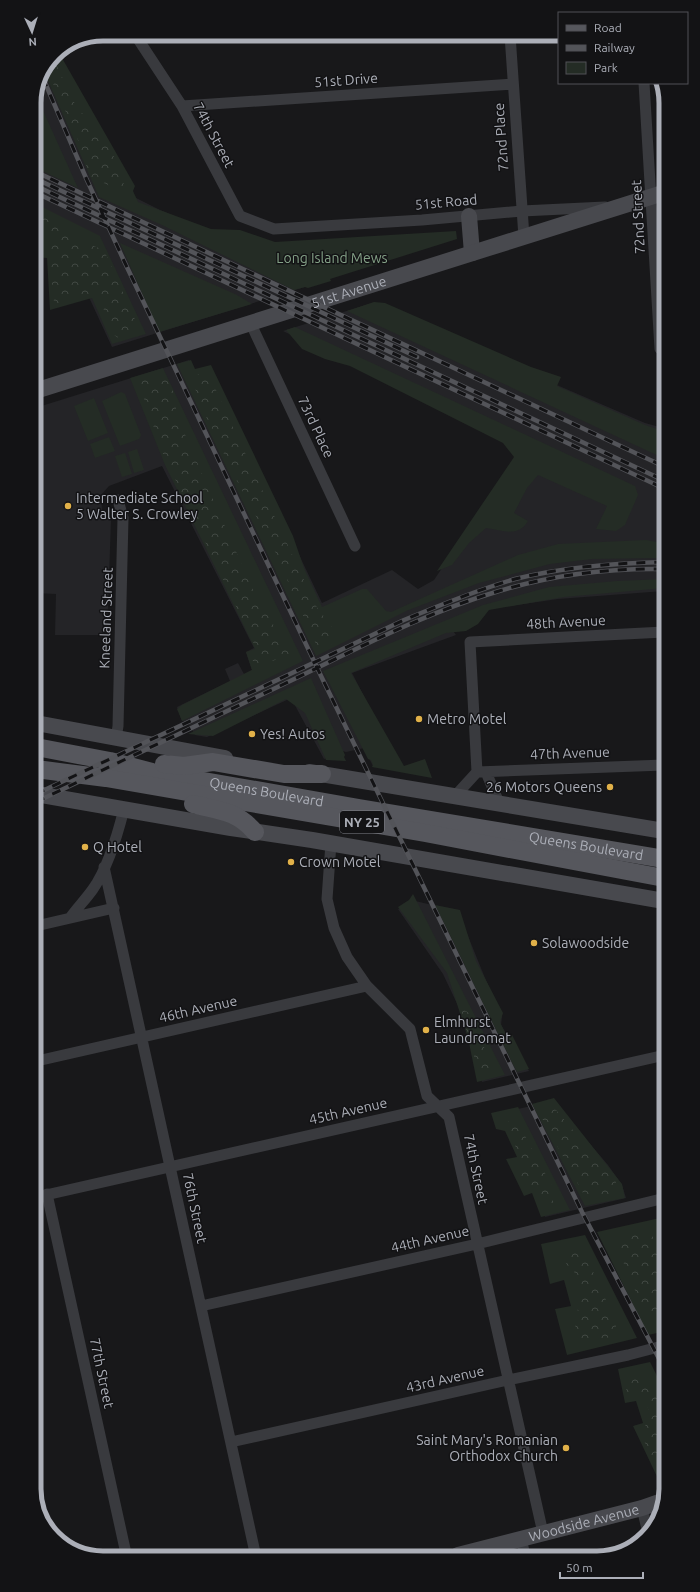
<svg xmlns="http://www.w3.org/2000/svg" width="700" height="1592" viewBox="0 0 700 1592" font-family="Ubuntu,sans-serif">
<defs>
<pattern id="forest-crowns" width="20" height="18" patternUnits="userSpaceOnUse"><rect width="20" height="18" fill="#242c25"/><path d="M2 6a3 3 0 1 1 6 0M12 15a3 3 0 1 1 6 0" fill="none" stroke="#414843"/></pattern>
</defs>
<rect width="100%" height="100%" fill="#18181a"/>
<!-- built -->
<path fill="#242427" d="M54 54 134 197 160 210 327 280 112 347 63 241 34 226V99Z
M369 304 645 423 663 428 664 591 558 599 490 609 447 623 456 635 352 673 403 772 373 766 364 748 346 752 343 751 324 759 291 698 207 737 195 735 188 723 182 721 177 707 230 681 225 669 238 663 244 674 252 670 246 652 254 648 162 466 109 486 101 495 102 510 104 514 111 520 107 635H55L56 594 35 593V408L189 360 194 373 210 368 322 603 392 570 418 589 434 580 519 454 501 437 283 331Z
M415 901 441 907 459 914 485 978 502 1016 501 1025 529 1071 482 1082 470 1031 443 974 398 909Z
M553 1101 608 1165 622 1185 626 1198 545 1217 500 1113Z"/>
<!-- green -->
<path fill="#242c25" d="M58 51 135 186 133 191 138 202 211 229 240 230 275 242 456 231 457 239 330 279 331 281 308 288 305 287 294 290 162 225 99 197 45 74 54 54Z
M36 95 78 188 34 167V99Z
M34 203 100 236 146 334 112 344 92 298 50 310 47 258 35 257 34 241 42 229 34 225Z
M120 243 237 295 252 304 159 332Z
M374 302 385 303 531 367 561 377 557 386 645 425 663 431V458L347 311Z
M295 327 635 486 638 495 625 525 616 531 596 529 607 506 538 475 527 488 514 513 528 521C518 538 502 530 486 528L469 543 452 565 437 571 514 457 503 443 350 366 325 359 302 349 286 330Z
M191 360 195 369 211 365 293 536 304 568 322 607 362 589H367L386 611 391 612 518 555 558 544 646 540 657 542 662 550 657 558 592 559 550 564 479 583 406 611 316 656 177 364Z
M163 368 303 661 182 721 177 709 182 705 252 670 246 652 255 649 165 465 130 378Z
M121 392 125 394 141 435 139 439 120 446 102 401Z
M94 398 108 433 88 441 74 406Z
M109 437 115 451 95 458 90 444Z
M137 449 144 470 134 473 128 452Z
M125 453 132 474 122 477 115 456Z
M664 579V588L564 597 489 610 478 624 466 631 446 633 351 673 404 766 425 759 432 778 372 767 373 765 371 760 368 759 323 671 483 605 549 587 617 581Z
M311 678 345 755 344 757 346 761 326 760 305 713 286 699 213 736 188 734Z
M413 894 505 1075 477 1082 468 1038 447 973 398 907 409 900Z
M435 905 460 910 476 961 503 1013 500 1022 507 1037 512 1035 529 1069 517 1072C489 1017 463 960 435 905Z
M554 1098 622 1184 625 1198 585 1206 532 1104Z
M518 1107 570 1210 541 1217 532 1193 524 1196 506 1159 517 1157 505 1131 496 1129 491 1113Z
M660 1218 665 1230 666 1331 648 1335 597 1232Z
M585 1235 637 1338 567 1355 555 1309 571 1306 564 1280 550 1284 541 1244Z
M650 1362 666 1394V1483L661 1485 633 1426 643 1423 636 1401 625 1403 618 1369Z"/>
<!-- forest -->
<path fill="url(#forest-crowns)" d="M53 58 75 104 102 138 123 171 124 192 90 177 77 137 47 70Z
M38 215 52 218 67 227 78 239 103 250 109 260 137 324C138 335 128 335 120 339L114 335 102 305 96 297H77L56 304 53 299 50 255 51 242 46 226 34 219V218Z
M203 372 209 375 316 606 334 630 331 645 317 648 313 636 294 597 279 559 236 479 200 404 195 388 198 374Z
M157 376 168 380 174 393 177 416 241 563 253 590 284 643 292 655 298 657 289 661 278 659 255 667 250 653 257 650 163 454 139 384 141 379Z
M464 1010 469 1013 491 1063V1071L487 1075H482L477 1070 471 1042 462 1018V1011Z
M542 1106H549L556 1110 616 1182V1188L614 1196 598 1199 583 1193 539 1113Z
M508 1120H512L523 1132 553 1188V1206L544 1205 537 1192 526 1187 520 1175 519 1159Z
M634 1229 649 1231C670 1258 665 1292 666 1325L652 1323C637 1297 626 1272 617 1244L621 1234Z
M576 1250 585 1254 617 1324C609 1344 600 1341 581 1340L576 1335 575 1321 579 1305 580 1290 575 1273 567 1265 561 1252Z
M633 1372 645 1376 653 1385 666 1409V1478C658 1465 646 1452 643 1436 642 1429 646 1425 649 1419 654 1405 636 1397 627 1392L625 1384Z"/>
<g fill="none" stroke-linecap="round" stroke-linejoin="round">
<!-- street -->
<path stroke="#393a3e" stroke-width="11" d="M510 35 524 237
M138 39 182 106 240 216 274 229 422 220 522 211 605 207
M644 83 660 349
M182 106 513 84
M250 322 355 546
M116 739 118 726 123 518 118 500
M477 772 664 765
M486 772 499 803
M456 795 477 772 470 642 664 632
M331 843 327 899 334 928 347 957 367 986 410 1029 427 1096 449 1117 543 1533
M104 867 256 1557
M70 918C77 908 86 899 93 889 107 869 118 833 124 809
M36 926 114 908
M37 1061 367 986
M47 1194 127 1558
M37 1197 665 1055
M201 1306 477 1244 665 1198
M231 1442 508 1380 628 1355 666 1345
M642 1508 648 1533
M521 1539 525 1555"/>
<!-- secondary -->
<g stroke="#48494e" stroke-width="16">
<path d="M469 216 472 253"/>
<path id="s1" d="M35 391 663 193"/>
<path d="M36 723 225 758"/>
<path d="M309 772 664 831"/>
<path d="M36 794 231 828 312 840 664 901"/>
<path id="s2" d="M458 1555 642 1508 662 1501"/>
</g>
<!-- primary -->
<g stroke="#56575d" stroke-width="18">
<path id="s3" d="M36 747 110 761 152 772 359 808 664 859"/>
<path d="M164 764 184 766 213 762 284 774H322"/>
<path d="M36 769 106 778 425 833 664 878"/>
<path d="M193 804C219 811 236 810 255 832"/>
</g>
<!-- rail casing -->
<g stroke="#535459" stroke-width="4.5">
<path id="rail" d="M43 78 86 178 125 263 322 678 582 1212 666 1372
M34 171 663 466
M34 178 417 357
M34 185 663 480
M34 192 663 488
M36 794 404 620C440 605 477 590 515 579 564 567 614 563 664 562
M36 802C119 762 202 723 284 684 355 650 424 613 499 591 552 575 609 568 664 569"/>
</g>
<!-- rail -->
<use href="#rail" stroke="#131315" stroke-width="3" stroke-dasharray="9" stroke-linecap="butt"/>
</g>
<!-- markers -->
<g fill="#e1b149" stroke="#131315" stroke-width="1.5">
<circle cx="68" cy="506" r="4"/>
<circle cx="419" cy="719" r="4"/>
<circle cx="252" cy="734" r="4"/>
<circle cx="610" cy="787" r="4"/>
<circle cx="85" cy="847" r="4"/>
<circle cx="291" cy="862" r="4"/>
<circle cx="534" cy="943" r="4"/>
<circle cx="426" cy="1030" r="4"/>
<circle cx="566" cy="1448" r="4"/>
</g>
<g text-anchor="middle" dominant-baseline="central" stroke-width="3" stroke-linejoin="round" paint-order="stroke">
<!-- shield labels -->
<rect fill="#131315" stroke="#7e8087" stroke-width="1" x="340" y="811" width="44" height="22" rx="3"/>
<g font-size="13" font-weight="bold" fill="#acafb8">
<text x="362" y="822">NY 25</text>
</g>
<!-- street labels -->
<g font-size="14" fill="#acafb8" stroke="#131315">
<text transform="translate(346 80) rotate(-4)">51st Drive</text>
<text transform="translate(214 135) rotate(62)">74th Street</text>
<text transform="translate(501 137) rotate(-94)">72nd Place</text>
<text transform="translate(446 202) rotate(-5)">51st Road</text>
<text transform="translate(638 217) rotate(-93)">72nd Street</text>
<text stroke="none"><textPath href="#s1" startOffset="329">51st Avenue</textPath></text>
<text transform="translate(316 427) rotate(65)">73rd Place</text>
<text transform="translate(106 618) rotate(-88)">Kneeland Street</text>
<text transform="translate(566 622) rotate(-3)">48th Avenue</text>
<text transform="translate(570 753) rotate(-2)">47th Avenue</text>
<text stroke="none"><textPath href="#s3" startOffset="235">Queens Boulevard</textPath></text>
<text stroke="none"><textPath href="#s3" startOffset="559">Queens Boulevard</textPath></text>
<text transform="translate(198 1009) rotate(-13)">46th Avenue</text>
<text transform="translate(348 1111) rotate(-13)">45th Avenue</text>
<text transform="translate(476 1169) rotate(78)">74th Street</text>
<text transform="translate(195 1208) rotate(78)">76th Street</text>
<text transform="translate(430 1239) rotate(-13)">44th Avenue</text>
<text transform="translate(102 1373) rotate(78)">77th Street</text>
<text transform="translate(445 1379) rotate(-13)">43rd Avenue</text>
<text stroke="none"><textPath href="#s2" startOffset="130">Woodside Avenue</textPath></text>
</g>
<!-- park labels -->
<g font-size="14" fill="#84a187" stroke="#131315">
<text x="332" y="258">Long Island Mews</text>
</g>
<!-- poi labels -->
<g font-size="14" fill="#acafb8" stroke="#131315" text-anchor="start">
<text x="76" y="498">Intermediate School<tspan x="76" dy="16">5 Walter S. Crowley</tspan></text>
<text x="427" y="719">Metro Motel</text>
<text x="260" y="734">Yes! Autos</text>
<text x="602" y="787" text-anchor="end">26 Motors Queens</text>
<text x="93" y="847">Q Hotel</text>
<text x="299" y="862">Crown Motel</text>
<text x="542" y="943">Solawoodside</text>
<text x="434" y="1022">Elmhurst<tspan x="434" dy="16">Laundromat</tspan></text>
<text x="558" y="1440" text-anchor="end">Saint Mary's Romanian<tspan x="558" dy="16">Orthodox Church</tspan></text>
</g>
</g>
<!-- crop -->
<path d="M0 0H700V1592H0ZM103 41H597A62 62 0 0 1 659 103V1489A62 62 0 0 1 597 1551H103A62 62 0 0 1 41 1489V103A62 62 0 0 1 103 41Z" fill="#131315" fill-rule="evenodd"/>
<path fill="none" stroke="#acafb8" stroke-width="5" d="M103 41H597A62 62 0 0 1 659 103V1489A62 62 0 0 1 597 1551H103A62 62 0 0 1 41 1489V103A62 62 0 0 1 103 41Z"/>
<!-- legend -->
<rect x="558" y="12" width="130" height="72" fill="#131315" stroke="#505156"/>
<rect x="566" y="25" width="20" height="6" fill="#56575d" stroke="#505156"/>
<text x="594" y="32" font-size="12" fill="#acafb8">Road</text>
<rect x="566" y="45" width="20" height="6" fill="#535459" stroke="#505156"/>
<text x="594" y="52" font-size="12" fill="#acafb8">Railway</text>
<rect x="566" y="62" width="20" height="12" fill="#242c25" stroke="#505156"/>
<text x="594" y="72" font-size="12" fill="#acafb8">Park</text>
<!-- north arrow -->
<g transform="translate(32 32) rotate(176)" stroke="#131315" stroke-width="3" paint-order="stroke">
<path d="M0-3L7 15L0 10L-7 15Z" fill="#acafb8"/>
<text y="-6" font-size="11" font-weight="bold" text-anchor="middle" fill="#acafb8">N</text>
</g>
<!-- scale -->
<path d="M560 1572v6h83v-6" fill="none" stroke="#acafb8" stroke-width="2"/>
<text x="566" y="1572" font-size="12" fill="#acafb8" stroke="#131315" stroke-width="3" paint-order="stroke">50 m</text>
</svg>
